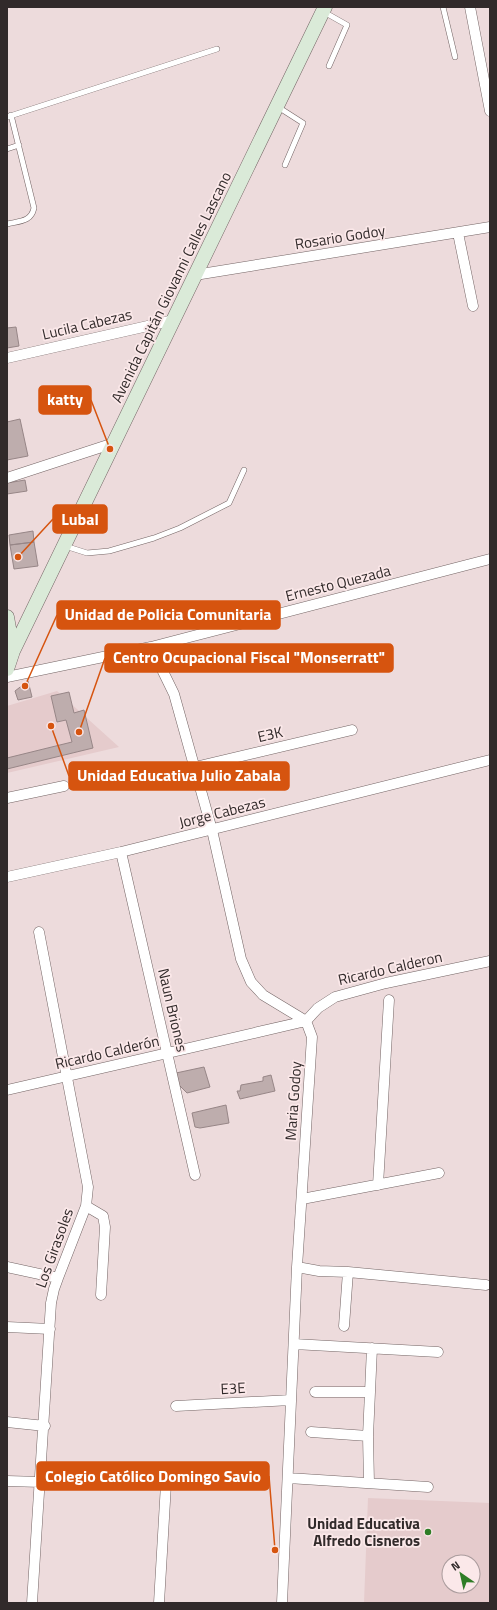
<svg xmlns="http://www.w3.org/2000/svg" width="497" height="1610" viewBox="0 0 497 1610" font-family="'Titillium Web',sans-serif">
<rect width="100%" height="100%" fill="#eddbdc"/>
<!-- built -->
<path fill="#e5cbcc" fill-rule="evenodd" d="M57 691 119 747 7 773V706Z
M368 1498 490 1503V1603H364ZM449 1562H473V1586H449Z"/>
<!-- building -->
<path fill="#beadad" stroke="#978687" d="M16 327 19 346 7 348V328Z
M20 419 28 456 7 460V422Z
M25 480 27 491 7 494V483Z
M33 531 34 542 10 545 9 535Z
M34 542 38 566 14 569 10 545Z
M28 681 32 697 18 700 15 691Z
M69 692 74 713 84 710 93 748 7 769V758L72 742 66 720 57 722 51 696Z
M204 1067 210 1087 187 1093 179 1085 176 1073Z
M271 1075 275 1091 240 1099 237 1091H240L241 1085 263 1081V1077Z
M226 1105 229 1123 200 1128 195 1127 192 1113Z"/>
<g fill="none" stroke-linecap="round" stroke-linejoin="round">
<!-- lane casing -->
<g stroke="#746565" stroke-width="6">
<path id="lane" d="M443 7 455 57
M324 12 347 25 329 66
M278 107 303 123 285 165
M7 117 217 49
M7 149 19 145
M7 224C20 221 31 222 34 208L11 115
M65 546 87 553 109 551 154 538 180 528 229 503 244 470"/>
</g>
<!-- street casing -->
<g stroke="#746565" stroke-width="11">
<path id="street" d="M470 7 490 111
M458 233 473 306
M195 275 490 227
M7 358 174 320
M7 478 114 443
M151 647 174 694 212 830 241 959 251 982 263 995 306 1021 312 1037 297 1267 282 1603
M7 677 151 647 490 559
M195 767 352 730
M7 798 64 786
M121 852 195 1175
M7 877 121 852 490 760
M306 1021 318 1008 335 997 386 983 490 961
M7 1090 306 1021
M378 1185 389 1000
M302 1199 439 1173
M86 1206 103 1216 105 1227 101 1295
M7 1267 58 1278
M297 1267 319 1271 348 1272 486 1285
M344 1326 348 1272
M7 1327 50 1329
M294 1344 438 1352
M315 1392H370
M176 1406 291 1400
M7 1422 45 1426
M311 1432 368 1436
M288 1478 428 1487
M7 1481 41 1482
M369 1483 368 1436 372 1348
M32 1603 51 1303 54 1289 58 1278 86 1206 88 1187 39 932
M159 1603 166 1484"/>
</g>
<!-- secondary casing -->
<g stroke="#746565" stroke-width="15">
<path id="secondary" d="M7 617 13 651
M7 669 13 651 325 7"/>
</g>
<!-- lane -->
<use href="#lane" stroke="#fff" stroke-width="5"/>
<!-- street -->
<use href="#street" stroke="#fff" stroke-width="10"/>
<!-- secondary -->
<use href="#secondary" stroke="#daead8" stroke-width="14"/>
</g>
<!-- markers -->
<circle fill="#2f7d26" stroke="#fbe8e9" stroke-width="1.5" cx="428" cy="1532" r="4"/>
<g text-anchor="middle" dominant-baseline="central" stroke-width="3.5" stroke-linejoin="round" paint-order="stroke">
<!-- street labels -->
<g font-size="15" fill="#312a2a" stroke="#fbe8e9">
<text transform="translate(340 237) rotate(-9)">Rosario Godoy</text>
<text transform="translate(171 287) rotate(-64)">Avenida Capitán Giovanni Calles Lascano</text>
<text transform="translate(87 324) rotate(-13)">Lucila Cabezas</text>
<text transform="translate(338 583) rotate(-14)">Ernesto Quezada</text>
<text transform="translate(270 734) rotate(-13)">E3K</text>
<text transform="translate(222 812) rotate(-14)">Jorge Cabezas</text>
<text transform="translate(390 968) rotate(-13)">Ricardo Calderon</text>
<text transform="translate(173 1010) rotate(77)">Naun Briones</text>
<text transform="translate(107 1052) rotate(-13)">Ricardo Calderón</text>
<text transform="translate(293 1101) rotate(-86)">Maria Godoy</text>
<text transform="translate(54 1248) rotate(-70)">Los Girasoles</text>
<text transform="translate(233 1388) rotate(-3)">E3E</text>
</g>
<!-- poi labels -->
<g font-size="15" font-weight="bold" fill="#312a2a" stroke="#fbe8e9" text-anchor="end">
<text x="420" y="1523">Unidad Educativa<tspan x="420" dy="17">Alfredo Cisneros</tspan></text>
</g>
</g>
<!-- callouts -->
<path fill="none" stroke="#d6540f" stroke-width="1.5" d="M110 449L91 400M18 557L53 519M25 686L57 615M79 732L105 658M51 726L69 776M275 1550L269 1476"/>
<g fill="#d6540f" stroke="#fbe8e9" stroke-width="1.5">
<circle cx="110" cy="449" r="4"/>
<circle cx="18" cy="557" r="4"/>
<circle cx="25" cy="686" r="4"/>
<circle cx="79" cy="732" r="4"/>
<circle cx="51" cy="726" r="4"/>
<circle cx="275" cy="1550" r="4"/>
</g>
<g fill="#d6540f" stroke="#d6540f" stroke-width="1.5">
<rect x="39" y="386" width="52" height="28" rx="4"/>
<rect x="53" y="505" width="54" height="28" rx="4"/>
<rect x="57" y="601" width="223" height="28" rx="4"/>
<rect x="105" y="644" width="288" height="28" rx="4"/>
<rect x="69" y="762" width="220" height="28" rx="4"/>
<rect x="37" y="1462" width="232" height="28" rx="4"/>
</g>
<g font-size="16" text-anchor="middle" font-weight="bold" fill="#fff">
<text x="65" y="405">katty</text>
<text x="80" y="525">Lubal</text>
<text x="168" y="620">Unidad de Policia Comunitaria</text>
<text x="249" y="663">Centro Ocupacional Fiscal "Monserratt"</text>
<text x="179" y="781">Unidad Educativa Julio Zabala</text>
<text x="153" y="1482">Colegio Católico Domingo Savio</text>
</g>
<!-- border -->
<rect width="497" height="1610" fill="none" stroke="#312a2a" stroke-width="16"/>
<!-- north arrow -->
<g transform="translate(461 1574) rotate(326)"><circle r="19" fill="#fbe8e9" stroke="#aa9c9d"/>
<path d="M0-3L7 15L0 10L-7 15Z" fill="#2f7d26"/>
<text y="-6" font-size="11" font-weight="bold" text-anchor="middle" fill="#312a2a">N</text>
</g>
</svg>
